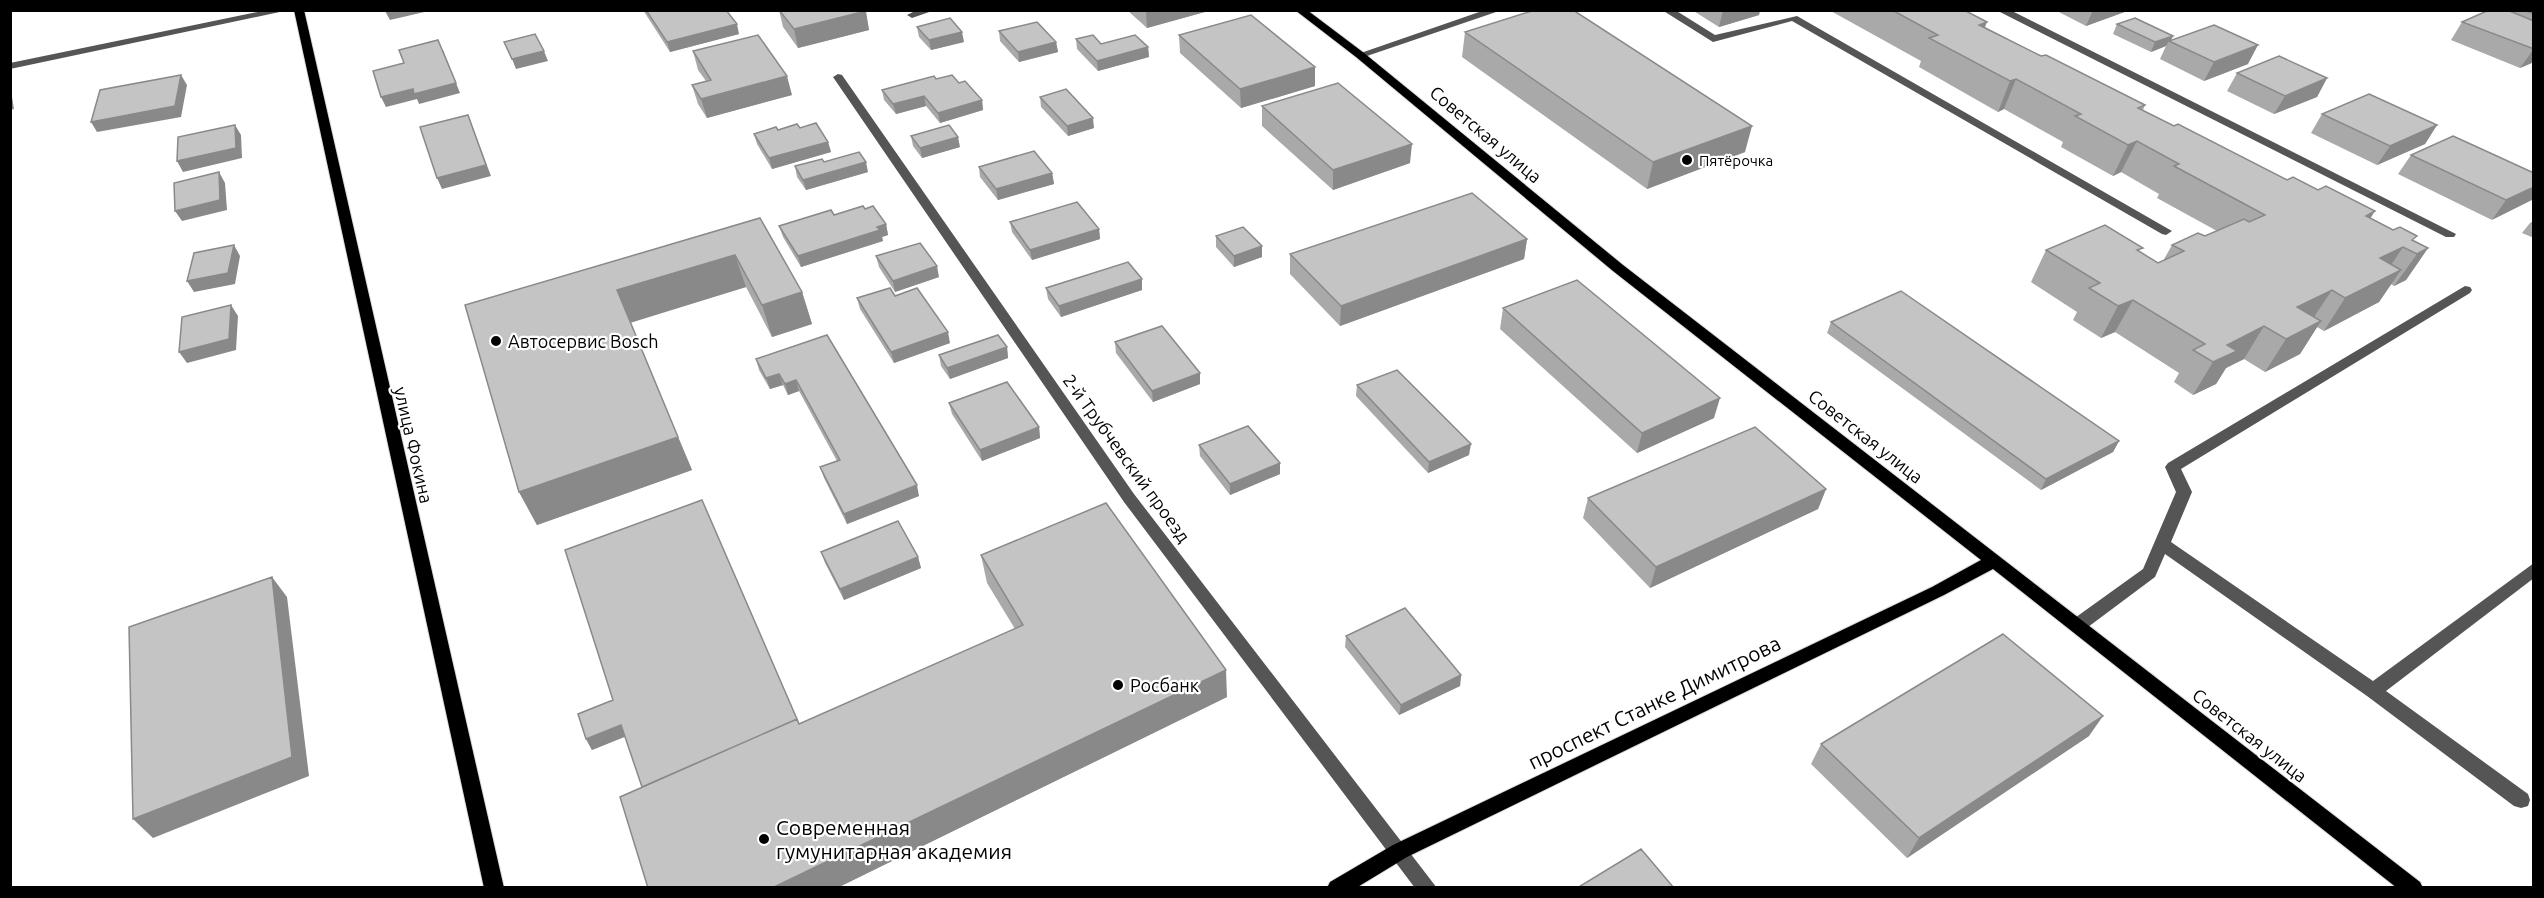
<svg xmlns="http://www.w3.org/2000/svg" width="2544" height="898" viewBox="0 0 2544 898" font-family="Ubuntu,sans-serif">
<rect width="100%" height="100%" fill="#fff"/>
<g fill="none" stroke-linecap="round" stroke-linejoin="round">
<!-- major casing -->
<g stroke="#dbdbdb" stroke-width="2">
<path id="major" d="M294 10H304L504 888H484Z
M1295 10H1307L1364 53 1623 265 2420 882 2423 888H2397L1993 569 1944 595 1407 857 1356 888H1327L1330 882 1393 845 1932 587 1981 560 1613 271 1356 57Z"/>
</g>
<!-- minor -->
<path fill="#555" fill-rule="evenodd" d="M267 10H289L10 69V63Z
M917 10H935L912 18 907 15Z
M1485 10H1502L1364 57 1355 55Z
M1662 10H1675L1715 35 1797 16 2172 231 2166 235 2162 234 1792 21 1713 42Z
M1996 10H2010L2456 234 2454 237H2446Z
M838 74 842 75 1134 494 1437 888H1415L1124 502 833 77Z
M2465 286 2470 287 2472 290 2470 293 2181 469 2192 492 2171 542 2373 681 2534 563V578L2386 691 2528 794 2530 800 2528 806 2521 808 2514 806 2367 696 2165 554 2155 577 2084 630 2078 632 2072 630 2070 625 2072 620 2143 569 2176 492 2165 467 2168 463Z"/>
<!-- major -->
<use href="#major" fill="#000" fill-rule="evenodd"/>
</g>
<!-- wall -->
<path fill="#a9a9a9" d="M643 10H726L739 34 670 52Z
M779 10H865L869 30 798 48 783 27Z
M1127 10H1212L1147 28Z
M1692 10H1760L1759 15 1719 27Z
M1829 10H1964L1985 27 2041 56 2145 105 2143 110 2174 126 2287 180 2371 218 2428 248 2406 280 2394 286 2391 284 2379 302 2324 331 2317 327 2300 354 2265 372 2244 359 2226 368 2216 384 2193 395 2174 382 2179 373 2115 332 2101 338 2073 320 2077 312 2031 282 2046 250 2140 253 2158 263 2163 261 2172 245 2205 236 2217 231 2157 198 2159 194 2121 172 2113 176 2061 147 2063 142 2004 109 1998 112 1919 67 1921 61Z
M2055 10H2130L2086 26Z
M2489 10H2534V62L2520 68 2451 40 2462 22Z
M2117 24 2173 36 2171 40 2248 64 2204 81 2160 59 2166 46 2151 52 2113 34Z
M917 27 964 42 931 50 919 37Z
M999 31 1056 42 1058 52 1019 62 1000 41Z
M1465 32 1745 152 1647 189 1462 57Z
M1179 35 1315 86 1241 108 1180 53Z
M1076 39 1101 44 1148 47 1149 57 1098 71 1077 49Z
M693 51 792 95 707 118 698 104 692 85 706 81 698 70Z
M2237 73 2327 78 2317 97 2274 114 2227 91Z
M936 79 959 83 982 100 983 110 940 123 926 106 896 114 884 100 882 90Z
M1040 97 1094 128 1068 136 1041 107Z
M1262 106 1410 163 1333 190 1262 126Z
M2322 114 2437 125 2425 144 2377 165 2311 133Z
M800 128 828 142 831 152 772 169 757 144 754 134 778 130Z
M911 136 960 147 922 158 913 146Z
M2411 155 2534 173 2492 220 2398 174Z
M824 162 868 172 806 190 797 177 795 166Z
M979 167 1052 173 1054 184 998 200 980 177Z
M865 209 886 224 888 235 882 237 883 241 801 267 783 237 779 226Z
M760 218 802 292 812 324 772 337 746 287 630 322 692 470 537 525 519 492 465 305Z
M2534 221V238L2522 233 2530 223Z
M1010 222 1099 229 1100 239 1032 260 1012 232Z
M1216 236 1262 257 1234 267 1216 247Z
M1527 239 1524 259 1340 326 1290 274V254Z
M876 256 939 277 895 292 879 267Z
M1046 288 1142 290 1061 317 1048 299Z
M857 298 950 343 894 363 860 309Z
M1503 308 1714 418 1637 453 1500 329Z
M1831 322 2119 441 2113 452 2041 490 1827 333Z
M827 335 919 496 847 524 824 478 820 467 837 461 799 391 788 395 783 385 770 389 759 370 756 359Z
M1115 342 1200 384 1153 402 1116 353Z
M1007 347 1008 358 950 379 941 366 939 355Z
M1357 385 1469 455 1428 473 1356 396Z
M949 403 1039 427 1040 438 982 461 952 414Z
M1199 445 1280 463V474L1230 495 1200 456Z
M1826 489 1818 509 1650 588 1583 518 1588 498Z
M821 552 918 557 921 568 844 600 825 563Z
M981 555 1227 697 837 888H648L642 787 625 736 592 750 586 739 799 724 1015 629 987 583Z
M1346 636 1461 675 1460 686 1399 715 1345 647Z
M2089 736 1907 858 1811 764 1821 744Z"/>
<!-- shaded-wall -->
<path fill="#898989" d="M433 10 390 20 385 11Z
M1146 10H1212L1147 28Z
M1723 10H1760L1759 15 1719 27Z
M2093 10H2130L2086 26Z
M866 11 869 30 798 48 794 29Z
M1987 22 1975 52 1979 25Z
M737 24 739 34 670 52 667 42Z
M962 32 964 42 931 50 929 40Z
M2173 36 2170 42 2169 41 2166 46 2151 52 2155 42Z
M1056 42 1058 52 1019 62 1018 52Z
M2258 45 2248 64 2204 81 2214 62Z
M1148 47 1149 57 1098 71 1097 61Z
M2534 49V62L2520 68 2533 50Z
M443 50 460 93 419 104 417 99 386 107 381 97Z
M544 51 548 61 516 69 512 59Z
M1315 67V86L1241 108 1240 89Z
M181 75 187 85 181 117 97 132 91 122Z
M787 76 792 95 707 118 701 99Z
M2327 78 2317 97 2274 114 2285 96Z
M2016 79 2004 109 1998 112 2010 81Z
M10 85 14 109 10 110Z
M924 96 926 106 896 114 893 104Z
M982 100 983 110 940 123 938 113Z
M468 115 491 176 442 189 437 178Z
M1093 118 1094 128 1068 136 1067 126Z
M235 125 241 135 242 158 183 172 177 161Z
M2437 125 2425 144 2377 165 2390 146Z
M1752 126 1745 152 1647 189 1653 162Z
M958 137 960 147 922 158 920 148Z
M2137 141 2121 172 2113 176 2128 145Z
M828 142 831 152 772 169 769 158Z
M1412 144 1410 163 1333 190V170Z
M866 162 868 172 806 190 803 180Z
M219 172 225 183 227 210 182 221 175 211Z
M1052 173 1054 184 998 200 996 189Z
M2534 187V199L2492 220 2506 200Z
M2375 211 2355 243 2366 216Z
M886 224 888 235 882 237 883 241 801 267 798 256Z
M1099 229 1100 239 1032 260 1030 250Z
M1527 239 1524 259 1340 326 1341 306Z
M234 245 240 256 235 284 194 292 187 281Z
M1262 246V257L1234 267V256Z
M2403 247 2382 279 2380 258Z
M2428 248 2406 280 2394 286 2417 254Z
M735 255 746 287 630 323 617 290Z
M937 266 939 277 895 292 893 281Z
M2401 270 2379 302 2324 331 2345 298Z
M1142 279V290L1061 317 1059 306Z
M2332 290 2310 323 2297 307Z
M802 292 812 324 772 337 762 305Z
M2133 300 2115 332 2101 338 2118 306Z
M231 305 238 316 236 350 187 363 179 352Z
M2321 321 2300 354 2265 372 2286 339Z
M2264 326 2244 359 2226 368 2216 384 2193 395 2213 362 2227 345Z
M948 332 950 343 894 363 891 352Z
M1007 347 1008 358 950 379 947 368Z
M1200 373V384L1153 402 1152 391Z
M779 374 783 385 770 389 766 378Z
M796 380 799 391 788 395 785 384Z
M1720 398 1714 418 1637 453 1642 433Z
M1039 427 1040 438 982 461 980 450Z
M678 437 692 470 537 525 519 492Z
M2119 441 2113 452 2041 490 2046 479Z
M1471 444 1469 455 1428 473 1429 462Z
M1280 463V474L1230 495V484Z
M917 485 919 496 847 524 844 514Z
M1826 489 1818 509 1650 588 1656 567Z
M918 557 921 568 844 600 840 589Z
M272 577 287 597 309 776 153 838 133 819Z
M1226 670 1227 697 837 888H772Z
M1461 675 1460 686 1399 715 1401 705Z
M2103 716 2089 736 1907 858 1919 838Z
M621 725 627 736 592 750 586 739Z"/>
<!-- building -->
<path fill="#c4c4c4" stroke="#898989" stroke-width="1.5" d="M646 10H726L737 24 667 42Z
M779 10H865L866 11 794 29Z
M1535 10H1573L1752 126 1653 162 1465 32Z
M1892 10H1964L1987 22 1979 25 2041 56 2046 55 2145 105 2138 108 2174 126 2178 124 2287 180 2293 177 2318 190 2326 186 2375 211 2366 216 2393 230 2400 227 2417 236 2412 240 2428 248 2417 254 2403 247 2380 258 2401 270 2345 298 2332 290 2297 307 2321 321 2286 339 2264 326 2227 345 2237 351 2213 362 2193 350 2205 344 2133 300 2118 306 2089 288 2100 283 2046 250 2105 225 2143 248 2137 250 2158 263 2184 251 2172 245 2198 233 2205 236 2244 219 2249 222 2265 215 2174 166 2179 164 2137 141 2128 145 2075 116 2081 114 2016 79 2010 81 1929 38 1938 35Z
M2489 10H2507L2534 21V49L2462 22Z
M2523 10H2534V14Z
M1251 15 1315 67 1240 89 1179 35Z
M950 18 962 32 929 40 917 27Z
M2135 18 2173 36 2155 42 2117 24Z
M1037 22 1056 42 1018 52 999 31Z
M2214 25 2258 45 2214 62 2169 41Z
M535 34 544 51 512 59 504 42Z
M758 35 787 76 701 99 692 85 711 80 693 51Z
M1093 35 1101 44 1135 35 1148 47 1097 61 1076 39Z
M438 40 456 83 414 94 413 89 381 97 373 71 404 63 399 50Z
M2279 56 2327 78 2285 96 2237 73Z
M181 75 175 106 91 122 100 90Z
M952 75 959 83 965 81 982 100 938 113 924 96 893 104 882 90 934 76 936 79Z
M1338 83 1412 144 1333 170 1262 106Z
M1066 89 1093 118 1067 126 1040 97Z
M2369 94 2437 125 2390 146 2322 114Z
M468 115 486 165 437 178 420 127Z
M816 123 828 142 769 158 754 134 776 127 778 130 797 124 800 128Z
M235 125 236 148 177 161 178 137Z
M949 125 958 137 920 148 911 136Z
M2453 136 2534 173V187L2506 200 2411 155Z
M1034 151 1052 173 996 189 979 167Z
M859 152 866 162 803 180 795 166 822 159 824 162Z
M219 172 220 200 175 211 174 183Z
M1472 193 1527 239 1341 306 1290 254Z
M1077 202 1099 229 1030 250 1010 222Z
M863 206 865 209 873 206 886 224 877 227 880 230 798 256 779 226 831 210 834 215Z
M760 218 802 292 762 305 735 255 617 290 678 437 519 492 465 305Z
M1243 227 1262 246 1234 256 1216 236Z
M920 243 937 266 893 281 876 256Z
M234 245 228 273 187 281 194 253Z
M1128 262 1142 279 1059 306 1046 288Z
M1577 280 1720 398 1642 433 1503 308Z
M890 288 895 296 917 288 948 332 891 352 857 298Z
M1901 291 2119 441 2046 479 1831 322Z
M231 305 229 339 179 352 182 317Z
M1162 326 1200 373 1152 391 1115 342Z
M827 335 917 485 844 514 820 467 840 460 796 380 785 384 779 374 766 378 756 359Z
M998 335 1007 347 947 368 939 355Z
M1397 370 1471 444 1429 462 1357 385Z
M1007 382 1039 427 980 450 949 403Z
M1248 426 1280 463 1230 484 1199 445Z
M1755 427 1826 489 1656 567 1588 498Z
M702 500 797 719 642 787 621 725 586 739 578 714 613 700 565 550Z
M1106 503 1226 670 772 888H648L620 797 797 719 799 724 1023 625 981 555Z
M898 521 918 557 840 589 821 552Z
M272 577 292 757 133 819 129 627Z
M1405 608 1461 675 1401 705 1346 636Z
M2003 634 2103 716 1919 838 1821 744Z
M1641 849 1674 888H1577Z"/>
<!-- markers -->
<g fill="#000" stroke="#fff" stroke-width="2">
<circle cx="1687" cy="160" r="6"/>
<circle cx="496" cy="341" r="6"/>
<circle cx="1118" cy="685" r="6"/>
<circle cx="764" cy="839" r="6"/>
</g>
<g text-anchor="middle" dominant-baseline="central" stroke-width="4.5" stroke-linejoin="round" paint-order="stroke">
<!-- far-poi labels -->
<g font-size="15" fill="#000" stroke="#fff" text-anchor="start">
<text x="1699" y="160">Пятёрочка</text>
</g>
<!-- street labels -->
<g font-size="18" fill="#000" stroke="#fff">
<text transform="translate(1486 134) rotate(40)">Советская улица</text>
<text transform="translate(1866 436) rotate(38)">Советская улица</text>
<text transform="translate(414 445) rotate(77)">улица Фокина</text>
<text transform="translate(1127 458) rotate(54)">2-й Трубчевский проезд</text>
<text transform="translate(2250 735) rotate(38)">Советская улица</text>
</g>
<!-- poi labels -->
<g font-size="18" fill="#000" stroke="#fff" text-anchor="start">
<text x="508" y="341">Автосервис Bosch</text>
<text x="1130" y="685">Росбанк</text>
</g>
<!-- near-street labels -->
<g font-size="21" fill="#000" stroke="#fff">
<text transform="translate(1654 702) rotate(-26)">проспект Станке Димитрова</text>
</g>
<!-- near-poi labels -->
<g font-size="21" fill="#000" stroke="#fff" text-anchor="start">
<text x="776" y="827">Современная<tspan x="776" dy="24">гумунитарная академия</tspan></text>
</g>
</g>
<!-- border -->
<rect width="2544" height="898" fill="none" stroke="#000000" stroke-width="24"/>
</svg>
